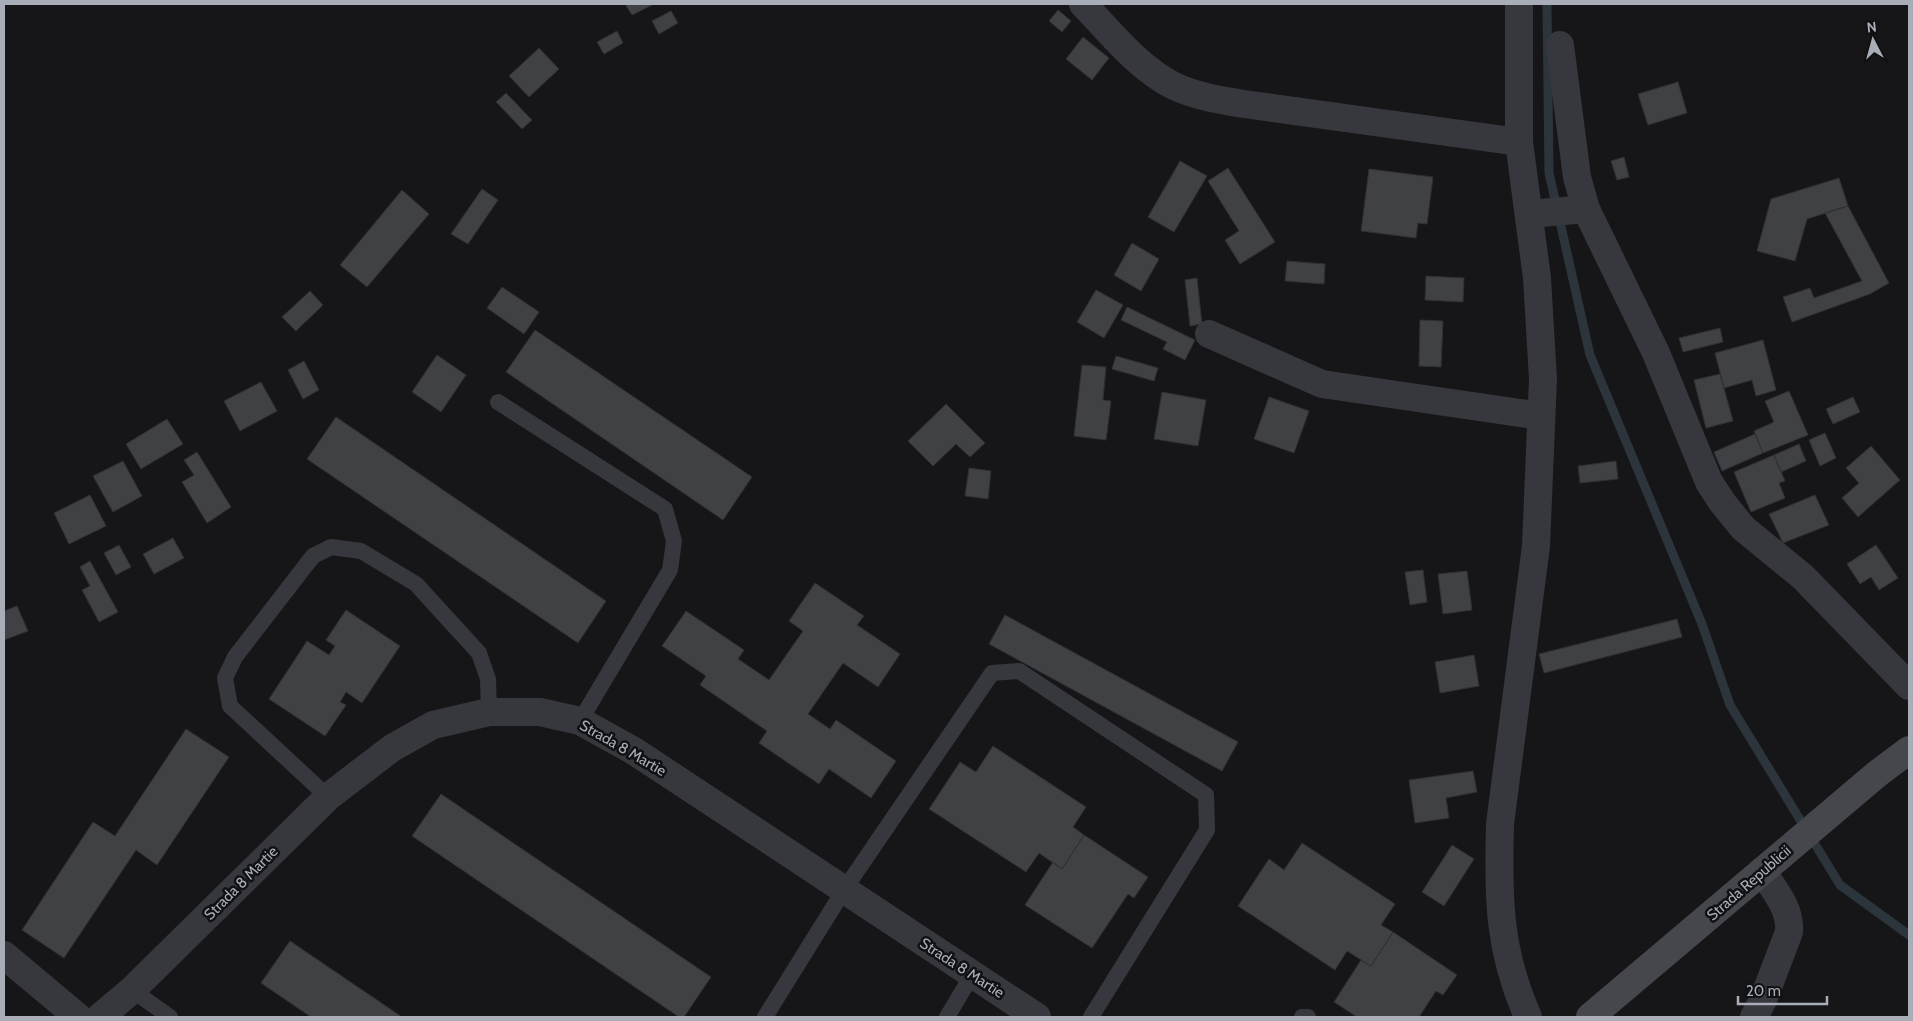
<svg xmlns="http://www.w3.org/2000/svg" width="1913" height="1021" viewBox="0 0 1913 1021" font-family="Cabin,sans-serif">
<rect width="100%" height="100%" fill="#161618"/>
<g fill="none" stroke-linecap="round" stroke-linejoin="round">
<!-- stream -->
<path stroke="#2c353c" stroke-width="9" d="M1547 4 1549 173 1590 355 1702 624 1730 705 1840 885 1909 935"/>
</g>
<!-- building -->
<path fill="#404145" stroke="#303034" d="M625 4H654L632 15Z
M1058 10 1071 21 1062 32 1049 21Z
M671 11 678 23 659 34 652 21Z
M617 31 623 43 604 54 597 42Z
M1083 37 1109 58 1092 80 1066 59Z
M539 48 559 69 529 97 509 76Z
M1678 82 1687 113 1648 125 1638 94Z
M506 93 532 120 522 129 496 102Z
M1624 157 1629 177 1617 180 1611 161Z
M1180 161 1207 176 1174 232 1148 217Z
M1228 168 1275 242 1240 264 1225 240 1239 231 1208 181Z
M1369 169 1433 177 1427 224 1418 223 1416 238 1361 231Z
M1839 178 1848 206 1807 219 1795 261 1757 251 1771 199Z
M482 189 498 200 468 244 451 234Z
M402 190 429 214 367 287 340 265Z
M1848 206 1889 283 1870 294 1792 322 1783 297 1810 288 1814 298 1862 281 1825 213Z
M1132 243 1159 259 1141 291 1114 275Z
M1287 261 1325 264 1324 284 1285 281Z
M1426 276 1464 278 1463 302 1425 300Z
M1197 278 1202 324 1190 326 1185 280Z
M502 287 539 312 524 334 487 308Z
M1096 290 1123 305 1104 338 1077 322Z
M310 291 323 305 296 331 282 317Z
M1127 307 1195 340 1185 360 1163 349 1167 342 1121 320Z
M1420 320 1443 321 1441 367 1419 366Z
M1720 328 1723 342 1683 352 1679 338Z
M535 330 752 477 723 520 506 372Z
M1763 340 1776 390 1756 396 1752 380 1724 388 1715 353Z
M437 355 466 375 441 412 412 392Z
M1116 356 1158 368 1154 381 1112 369Z
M304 361 319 390 303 399 288 370Z
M1082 365 1106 367 1103 400 1111 401 1106 440 1074 436Z
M1720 374 1733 421 1706 428 1694 380Z
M261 382 277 411 240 431 224 401Z
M1789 391 1808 435 1763 453 1754 431 1774 422 1765 401Z
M1162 392 1206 400 1198 446 1154 439Z
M1269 397 1309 411 1294 453 1254 439Z
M1853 397 1860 412 1833 424 1826 409Z
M946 404 985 443 970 457 956 444 933 466 908 441Z
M336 417 606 601 578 643 307 459Z
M167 419 183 444 141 469 126 444Z
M1825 433 1836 458 1820 466 1809 440Z
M1755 434 1763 453 1722 471 1714 452Z
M1799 444 1806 461 1781 472 1774 455Z
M1871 446 1900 480 1858 517 1842 498 1859 483 1846 468Z
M197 452 231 507 207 523 182 482 194 475 184 460Z
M1774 455 1785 481 1779 483 1785 498 1751 512 1734 472Z
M123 461 142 496 113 512 93 476Z
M1616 461 1618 479 1580 483 1578 466Z
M969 468 991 471 988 499 965 496Z
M90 495 106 526 69 544 54 513Z
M1815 495 1829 525 1783 543 1769 514Z
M173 538 184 558 154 574 143 554Z
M119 545 131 567 116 575 104 553Z
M1876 545 1898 578 1879 590 1871 577 1860 584 1847 564Z
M90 561 118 612 99 622 82 590 90 586 80 567Z
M1423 570 1427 602 1410 605 1405 572Z
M1467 571 1472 610 1443 614 1438 574Z
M815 583 864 616 857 625 900 654 878 687 843 663 808 714 830 729 836 720 896 761 871 798 829 769 819 784 759 743 767 731 700 685 706 676 662 646 686 611 744 650 738 659 769 680 803 631 789 621Z
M17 606 28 631 4 640V611Z
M346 610 400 646 362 703 346 692 340 702 346 705 325 736 269 699 307 641 329 655 335 646 326 640Z
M1005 615 1238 742 1222 771 989 644Z
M1677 619 1682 637 1544 673 1539 654Z
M1474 655 1479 686 1440 693 1435 662Z
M186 729 229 757 157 865 136 850 64 958 22 930 93 822 115 836Z
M993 746 1086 807 1073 827 1084 835 1062 869 1039 853 1026 872 929 809 960 762 976 772Z
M1473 771 1477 792 1446 798 1449 818 1415 823 1409 780Z
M441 794 711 977 684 1017H679L412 836Z
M1084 835 1148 877 1134 898 1128 894 1092 948 1025 905 1053 862 1062 869Z
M1302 843 1395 904 1381 925 1393 932 1371 966 1347 951 1335 970 1238 906 1269 859 1284 870Z
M1452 845 1474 859 1444 906 1422 892Z
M1393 932 1457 975 1443 995 1436 991 1419 1017H1357L1334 1002 1361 960 1371 966Z
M290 941 402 1017H311L261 983Z"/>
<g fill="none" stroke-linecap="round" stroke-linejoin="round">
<!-- service -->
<path stroke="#37383d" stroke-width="16" d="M498 402 665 509 674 541 670 570 580 721
M328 797 230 706 225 678 235 657 313 556 331 547 361 551 416 584 479 653 488 679 489 712
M132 990 170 1017
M765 1017 844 890 992 673 1019 671 1206 795 1207 830 1091 1017
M947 1017 972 975
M1302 1017H1308"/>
<!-- minor -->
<path stroke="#37383d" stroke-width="28" d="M1083 4C1110 32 1138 68 1174 86 1195 96 1220 100 1244 104L1519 142
M1519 4V142L1537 278 1543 379 1536 546 1500 824C1498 896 1498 949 1528 1017
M1560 45 1577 177 1586 209 1656 353 1709 482 1722 502 1743 528 1803 577 1909 686
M1529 214 1586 209
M1209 334 1322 384 1541 416
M4 955 78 1017
M100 1017 132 990 328 797 392 748 433 725 489 712H540L580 721 634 751 1037 1017
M1754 1017 1763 1000 1789 932C1791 908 1774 890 1762 871"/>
<!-- secondary -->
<path stroke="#45474d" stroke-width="28" d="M1590 1017 1877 774 1909 750"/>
</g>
<g text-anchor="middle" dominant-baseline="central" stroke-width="5" stroke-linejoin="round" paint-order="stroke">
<!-- street labels -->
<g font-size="15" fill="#a8adb8" stroke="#111113">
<text transform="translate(623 748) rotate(30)">Strada 8 Martie</text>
<text transform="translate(241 883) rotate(-45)">Strada 8 Martie</text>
<text transform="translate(1749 883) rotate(-41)">Strada Republicii</text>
<text transform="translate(962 968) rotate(33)">Strada 8 Martie</text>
</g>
</g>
<!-- border -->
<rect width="1913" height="1021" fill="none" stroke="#a8adb8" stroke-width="10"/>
<!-- north arrow -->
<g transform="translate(1873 40) rotate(354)" stroke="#111113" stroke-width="4" paint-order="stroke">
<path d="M0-4L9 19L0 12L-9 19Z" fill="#a8adb8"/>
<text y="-8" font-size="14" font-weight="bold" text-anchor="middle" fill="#a8adb8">N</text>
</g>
<!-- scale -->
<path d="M1738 996v8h89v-8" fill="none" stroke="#a8adb8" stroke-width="2.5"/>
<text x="1746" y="996" font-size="15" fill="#a8adb8" stroke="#111113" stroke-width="4" paint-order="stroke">20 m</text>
</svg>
